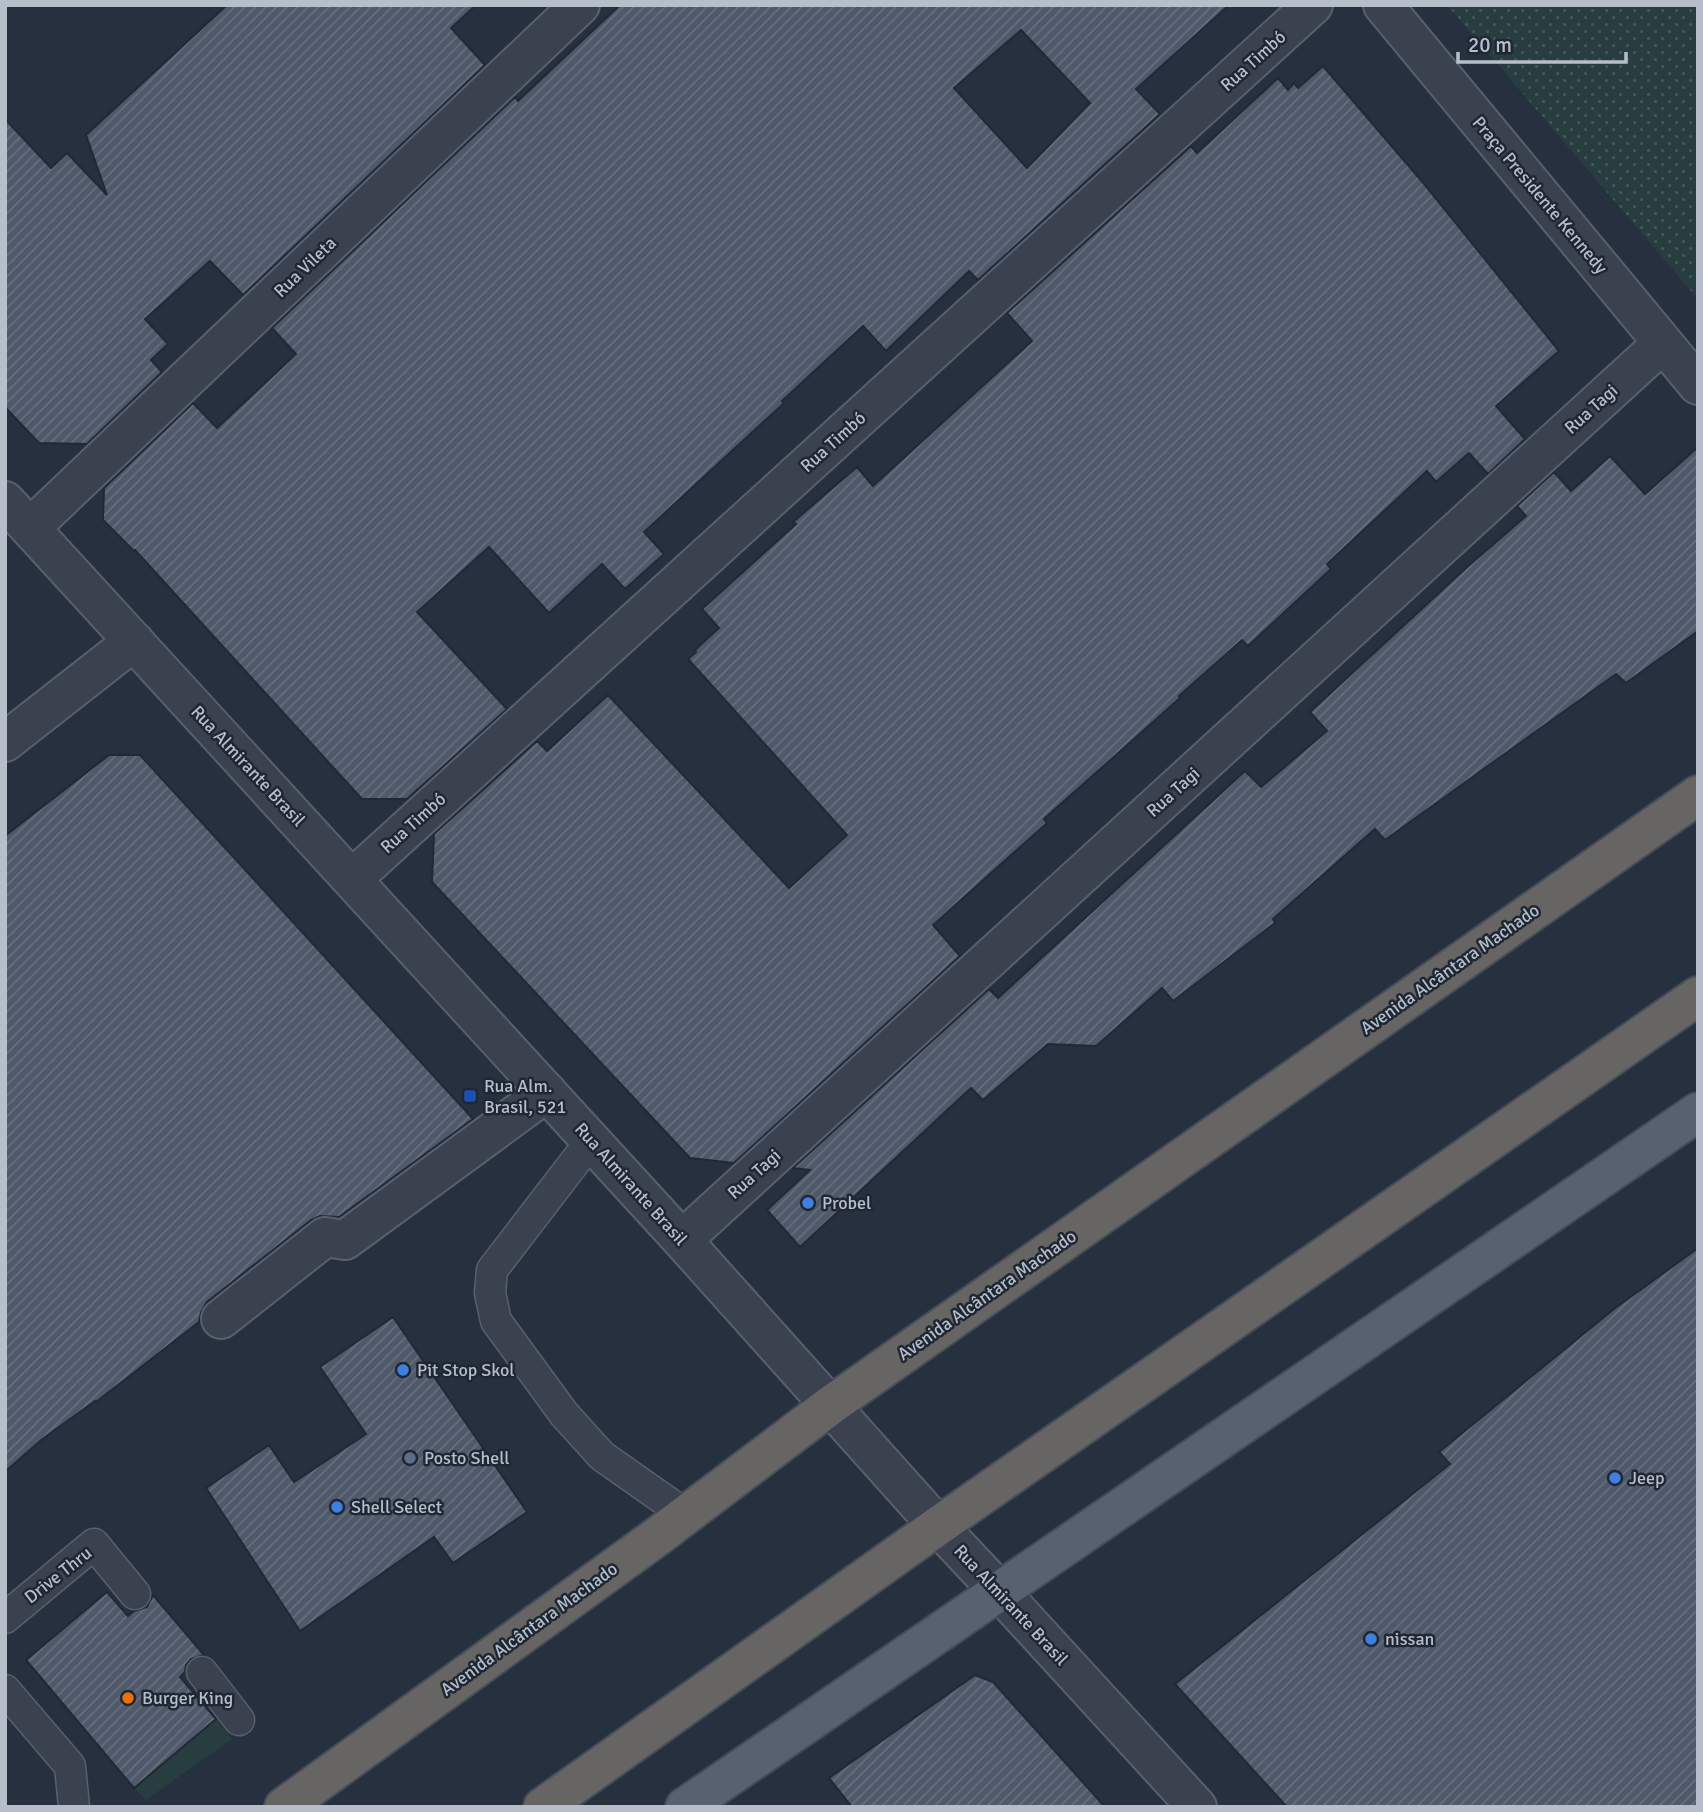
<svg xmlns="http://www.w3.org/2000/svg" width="1703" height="1812" viewBox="0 0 1703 1812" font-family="Signika,sans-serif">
<defs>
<pattern id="park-dots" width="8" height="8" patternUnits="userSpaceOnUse" patternTransform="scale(1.75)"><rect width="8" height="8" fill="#283d40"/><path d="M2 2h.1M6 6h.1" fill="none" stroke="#45575a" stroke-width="1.8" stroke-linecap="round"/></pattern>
<pattern id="building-hatch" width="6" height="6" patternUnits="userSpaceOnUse" patternTransform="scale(1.75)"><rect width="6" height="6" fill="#4f596a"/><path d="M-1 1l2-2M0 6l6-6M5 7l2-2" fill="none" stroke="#666f7e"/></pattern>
</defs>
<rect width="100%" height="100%" fill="#26303f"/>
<!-- park -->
<path fill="url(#park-dots)" d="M1447 5H1698V299Z"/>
<!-- garden -->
<path fill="#283d40" d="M216 1719 232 1739 146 1800 134 1788Z"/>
<!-- building -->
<path fill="url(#building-hatch)" stroke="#212936" stroke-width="2" fill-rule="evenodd" d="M227 5H476L451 28 485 65 243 295 210 261 145 319 168 344 151 360 162 372 87 444 39 443 5 407V119L51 168 67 153 107 195 86 135Z
M620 5H1229L1136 89 1160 114 978 280 969 271 886 351 863 326 782 401 784 403 644 532 664 554 625 589 602 564 549 613 489 547 417 612 507 709 407 799H362L135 550 134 551 103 520 104 488 193 403 217 428 296 354 272 328 515 97 518 101ZM1021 30 1090 103 1027 168 954 88Z
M1323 66 1425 185 1559 351 1496 406 1525 439 1488 474 1469 453 1436 482 1427 471 1327 564 1331 569 1248 646 1242 640 1179 696 1180 698 1044 819 1047 823 933 925 960 956 734 1163 690 1158 432 882 434 834 537 741 547 751 608 695 789 888 847 835 688 659 696 652 695 650 719 628 702 609 796 524 793 522 857 467 873 486 1032 341 1007 313 1191 146 1197 153 1278 78 1288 90 1294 83 1298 88Z
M1698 447V631L1626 683 1616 674 1385 840 1375 829 1273 919 1275 923 1173 1001 1162 988 1096 1046 1048 1044 983 1100 971 1088 800 1247 767 1210 810 1170 793 1168 989 989 998 998 1245 771 1261 787 1327 731 1310 712 1466 568 1526 516 1517 506 1554 472 1571 491 1610 456 1645 494Z
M109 755H140L473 1119 339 1217 320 1216 311 1220 207 1302 201 1312 199 1322 96 1402 95 1401 41 1440 5 1472V836Z
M1698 1248V1807H1287L1175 1684 1450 1464 1439 1452 1614 1309Z
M393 1317 527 1512 453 1563 434 1537 300 1631 206 1488 269 1445 294 1482 366 1434 320 1367Z
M107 1592 128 1616 134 1611 147 1607 153 1595 204 1655 191 1659 186 1665 185 1672 180 1677 216 1719 134 1788 26 1660Z
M975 1675 993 1682 1105 1807H852L829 1778Z"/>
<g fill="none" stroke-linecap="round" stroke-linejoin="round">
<!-- service casing -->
<g stroke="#58606c" stroke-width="33">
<path id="service" d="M591 1141 492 1270 490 1293 496 1321 564 1414 602 1456 686 1515
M5 1618 94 1544 135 1594
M202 1672 239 1720
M5 1690 70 1766 74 1807"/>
</g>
<!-- minor casing -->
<g stroke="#58606c" stroke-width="42">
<path id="minor" d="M1383 5 1698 385
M5 501 682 1240 938 1526 1000 1592
M30 528 580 5
M5 742 134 641
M352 879 1313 5
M682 1240 1663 343
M221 1319 325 1237 345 1240 547 1092"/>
</g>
<!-- tertiary casing -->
<g stroke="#58606c" stroke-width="42">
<path id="tertiary" d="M1000 1592 1197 1807"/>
</g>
<!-- primary casing -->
<g stroke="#434b58" stroke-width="42">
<path id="primary" d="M685 1807 1698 1112"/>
</g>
<!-- trunk casing -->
<g stroke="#454d59" stroke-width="42">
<path id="trunk" d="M284 1807 658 1536 831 1405 1698 795
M543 1807 938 1526 1698 996"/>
</g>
<!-- service -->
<use href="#service" stroke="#3a424f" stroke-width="30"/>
<!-- minor -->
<use href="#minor" stroke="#3a424f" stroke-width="38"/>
<!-- tertiary -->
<use href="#tertiary" stroke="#3a424f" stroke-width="38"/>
<!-- primary -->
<use href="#primary" stroke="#58616f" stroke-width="38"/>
<!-- trunk -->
<use href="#trunk" stroke="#666563" stroke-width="38"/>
</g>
<!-- markers -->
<rect fill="#1a4fb4" stroke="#1f2734" stroke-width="2.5" x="463" y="1089" width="14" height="14" rx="3.5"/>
<g fill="#3f7fe0" stroke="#1f2734" stroke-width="2.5">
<circle cx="808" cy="1203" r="7"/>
<circle cx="403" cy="1370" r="7"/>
<circle cx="1615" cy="1478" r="7"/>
<circle cx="337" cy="1507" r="7"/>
<circle cx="1371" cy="1639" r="7"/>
</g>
<circle fill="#5c6f8a" stroke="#1f2734" stroke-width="2.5" cx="410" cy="1458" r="7"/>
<circle fill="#e8710a" stroke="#1f2734" stroke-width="2.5" cx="128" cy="1698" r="7"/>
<g text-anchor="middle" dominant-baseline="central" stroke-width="5" stroke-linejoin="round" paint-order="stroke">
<!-- street labels -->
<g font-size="18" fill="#b6bec9" stroke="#1f2734">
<text transform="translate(1253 61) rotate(-42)">Rua Timbó</text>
<text transform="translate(1540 195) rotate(50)">Praça Presidente Kennedy</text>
<text transform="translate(305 267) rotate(-44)">Rua Vileta</text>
<text transform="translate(1591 409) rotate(-42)">Rua Tagi</text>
<text transform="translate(833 442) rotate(-42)">Rua Timbó</text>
<text transform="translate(248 766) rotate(47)">Rua Almirante Brasil</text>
<text transform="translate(1173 792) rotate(-42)">Rua Tagi</text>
<text transform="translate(413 823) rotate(-42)">Rua Timbó</text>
<text transform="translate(1450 969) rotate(-35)">Avenida Alcântara Machado</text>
<text transform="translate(754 1174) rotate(-42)">Rua Tagi</text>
<text transform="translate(631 1184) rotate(48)">Rua Almirante Brasil</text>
<text transform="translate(987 1295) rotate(-35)">Avenida Alcântara Machado</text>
<text transform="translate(58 1575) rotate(-38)">Drive Thru</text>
<text transform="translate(1011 1605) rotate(47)">Rua Almirante Brasil</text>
<text transform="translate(529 1629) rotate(-36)">Avenida Alcântara Machado</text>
</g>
<!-- poi labels -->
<g font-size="18" fill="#b6bec9" stroke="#1f2734" text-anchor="start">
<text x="484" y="1086">Rua Alm.<tspan x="484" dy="21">Brasil, 521</tspan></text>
<text x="822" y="1203">Probel</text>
<text x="417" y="1370">Pit Stop Skol</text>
<text x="424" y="1458">Posto Shell</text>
<text x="1629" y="1478">Jeep</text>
<text x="351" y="1507">Shell Select</text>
<text x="1385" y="1639">nissan</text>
<text x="142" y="1698">Burger King</text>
</g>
</g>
<!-- border -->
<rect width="1703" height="1812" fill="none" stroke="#b6bec9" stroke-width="14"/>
<!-- scale -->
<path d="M1458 52v10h168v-10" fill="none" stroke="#b6bec9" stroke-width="3.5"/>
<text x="1468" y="52" font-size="21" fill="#b6bec9" stroke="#1f2734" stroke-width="5" paint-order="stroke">20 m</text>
</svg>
